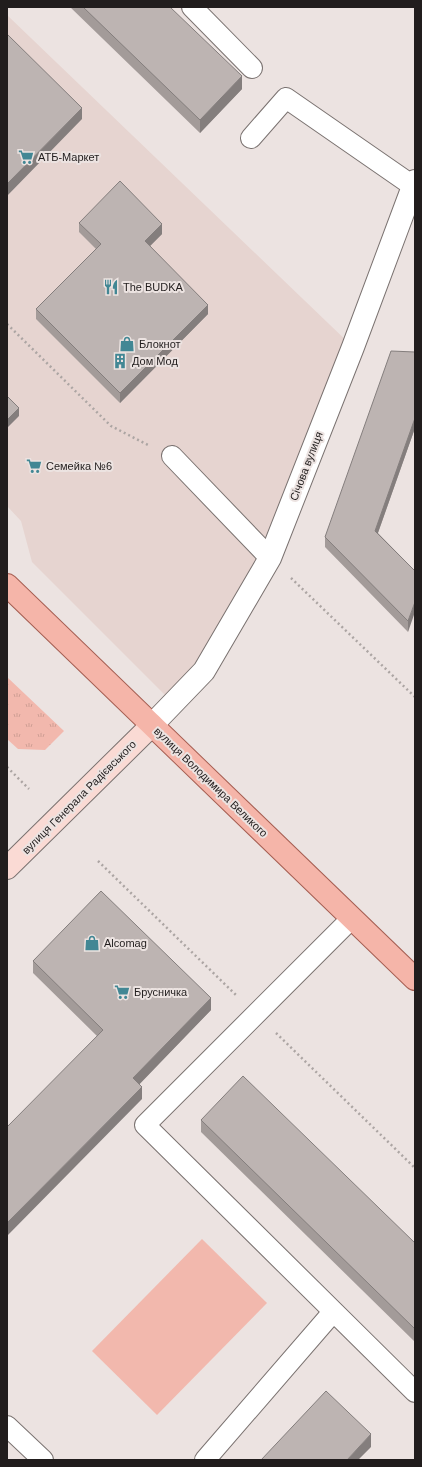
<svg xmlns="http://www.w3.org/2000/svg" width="422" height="1467" viewBox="0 0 422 1467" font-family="Helvetica,sans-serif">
<defs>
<pattern id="grass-tufts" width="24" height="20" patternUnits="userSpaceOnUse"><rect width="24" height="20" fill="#f2b8ad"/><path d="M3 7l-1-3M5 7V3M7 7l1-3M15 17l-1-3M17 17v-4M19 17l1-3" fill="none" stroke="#cf9e94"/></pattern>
</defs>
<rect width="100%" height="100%" fill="#ece3e1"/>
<!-- built -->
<path fill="#e6d4d0" d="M7 15 353 347 270 558 173 703 32 562 21 521 7 506Z"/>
<!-- grass -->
<path fill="url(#grass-tufts)" d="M7 677 64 731 45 750 18 749 7 739Z"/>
<!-- garden -->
<path fill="#f2b8ad" d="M202 1239 267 1303 157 1415 92 1351Z"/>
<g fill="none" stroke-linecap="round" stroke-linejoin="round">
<!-- lane casing -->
<g stroke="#7a7270" stroke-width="22">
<path id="lane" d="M192 7 252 68
M251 138 286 98 413 186
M172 456 270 558
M352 918 145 1125 415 1392
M7 1426 43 1460
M205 1460 333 1312"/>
</g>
<!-- street casing -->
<g stroke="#7a7270" stroke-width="24">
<path id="street" d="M152 725 204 671 270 558 353 347 415 181"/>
</g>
<!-- secondary casing -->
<g stroke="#7a7270" stroke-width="24">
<path id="secondary" d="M7 868 152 725"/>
</g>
<!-- primary casing -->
<g stroke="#a65f53" stroke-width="24">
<path id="primary" d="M7 585 415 979"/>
</g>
<!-- path -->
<path stroke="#aca5a3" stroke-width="2.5" stroke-dasharray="2 3" stroke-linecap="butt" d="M7 324 111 426 148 445
M291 578 415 697
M7 767 29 789
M98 861 236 995
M276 1033 415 1168"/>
<!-- lane -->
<use href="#lane" stroke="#fff" stroke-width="20"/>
<!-- street -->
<use href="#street" stroke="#fff" stroke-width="22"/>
<!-- secondary -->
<use href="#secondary" stroke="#fadad4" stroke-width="22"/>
<!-- primary -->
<use href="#primary" stroke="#f5b5a9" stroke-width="22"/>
</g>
<!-- wall -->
<path fill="#a39b99" d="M70 7H170L242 89 200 133Z
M79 223 162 234 150 246 208 314 120 403 36 319V309L96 249 79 232Z
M415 352V428L378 533 415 571 408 632 325 547V537Z
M33 961 211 1010 139 1084 142 1099 97 1036 33 973Z
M201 1120 415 1243V1342L201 1132Z"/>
<!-- shaded-wall -->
<path fill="#847e7d" d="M242 76V89L200 133V120Z
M82 108V119L7 196V184Z
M162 224V234L145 251V241Z
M208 305V314L120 403V393Z
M19 408V416L7 428V420Z
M415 418V428L375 541V531Z
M415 602V612L408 632V621Z
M211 998V1010L133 1091V1078Z
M142 1087V1099L7 1236V1223Z
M371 1434V1447L358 1460H347Z"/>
<!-- building -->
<path fill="#bdb4b2" stroke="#847e7d" d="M83 7H170L242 76 200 120Z
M7 34 82 108 7 184Z
M120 181 162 224 145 241 208 305 120 393 36 309 101 244 79 223Z
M391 351 415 352V418L375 531 415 571V602L408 621 325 537Z
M7 396 19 408 7 420Z
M101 891 211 998 133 1078 142 1087 7 1223V1127L103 1030 33 961Z
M243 1076 415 1243V1329L201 1120Z
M326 1391 371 1434 347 1460H261Z"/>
<!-- icons -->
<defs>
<g id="supermarket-bare" transform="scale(1.2)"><path d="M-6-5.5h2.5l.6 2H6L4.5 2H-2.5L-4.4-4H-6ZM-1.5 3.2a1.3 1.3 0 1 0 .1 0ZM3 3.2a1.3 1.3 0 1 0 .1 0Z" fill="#428794" stroke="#ece3e1" stroke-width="2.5" paint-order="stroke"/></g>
<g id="restaurant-bare" transform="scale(1.2)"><path d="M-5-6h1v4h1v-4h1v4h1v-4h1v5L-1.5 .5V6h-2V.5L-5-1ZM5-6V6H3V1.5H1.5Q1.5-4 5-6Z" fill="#428794" stroke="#ece3e1" stroke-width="2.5" paint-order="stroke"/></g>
<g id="shop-bare" transform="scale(1.2)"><path d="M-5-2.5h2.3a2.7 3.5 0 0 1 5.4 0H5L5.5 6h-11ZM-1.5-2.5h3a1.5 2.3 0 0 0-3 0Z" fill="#428794" stroke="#ece3e1" stroke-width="2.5" paint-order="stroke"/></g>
<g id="building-bare" transform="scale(1.2)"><path d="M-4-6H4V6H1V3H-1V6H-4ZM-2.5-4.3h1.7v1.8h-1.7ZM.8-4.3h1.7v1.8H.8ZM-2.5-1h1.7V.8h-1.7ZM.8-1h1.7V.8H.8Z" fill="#428794" stroke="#ece3e1" stroke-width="2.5" paint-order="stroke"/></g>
</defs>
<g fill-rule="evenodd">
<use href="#supermarket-bare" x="26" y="157"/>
<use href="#restaurant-bare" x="111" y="287"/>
<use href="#shop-bare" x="127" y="344"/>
<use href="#building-bare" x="120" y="361"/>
<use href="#supermarket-bare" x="34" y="466"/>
<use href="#shop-bare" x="92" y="943"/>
<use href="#supermarket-bare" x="122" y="992"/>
</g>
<g text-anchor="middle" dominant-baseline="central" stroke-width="4" stroke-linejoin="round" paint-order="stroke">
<!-- poi labels -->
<g font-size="11" fill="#211d1d" stroke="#ece3e1" text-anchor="start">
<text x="38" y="157">АТБ-Маркет</text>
<text x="123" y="287">The BUDKA</text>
<text x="139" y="344">Блокнот</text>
<text x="132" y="361">Дом Мод</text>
<text x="46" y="466">Семейка №6</text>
<text x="104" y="943">Alcomag</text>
<text x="134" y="992">Брусничка</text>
</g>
<!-- street labels -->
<g font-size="11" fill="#211d1d" stroke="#ece3e1">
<text transform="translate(306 466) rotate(-69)">Січова вулиця</text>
<text transform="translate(211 782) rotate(44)">вулиця Володимира Великого</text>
<text transform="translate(79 797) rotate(-45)">вулиця Генерала Радієвського</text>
</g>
</g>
<!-- border -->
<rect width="422" height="1467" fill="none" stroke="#211d1d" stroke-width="16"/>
</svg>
